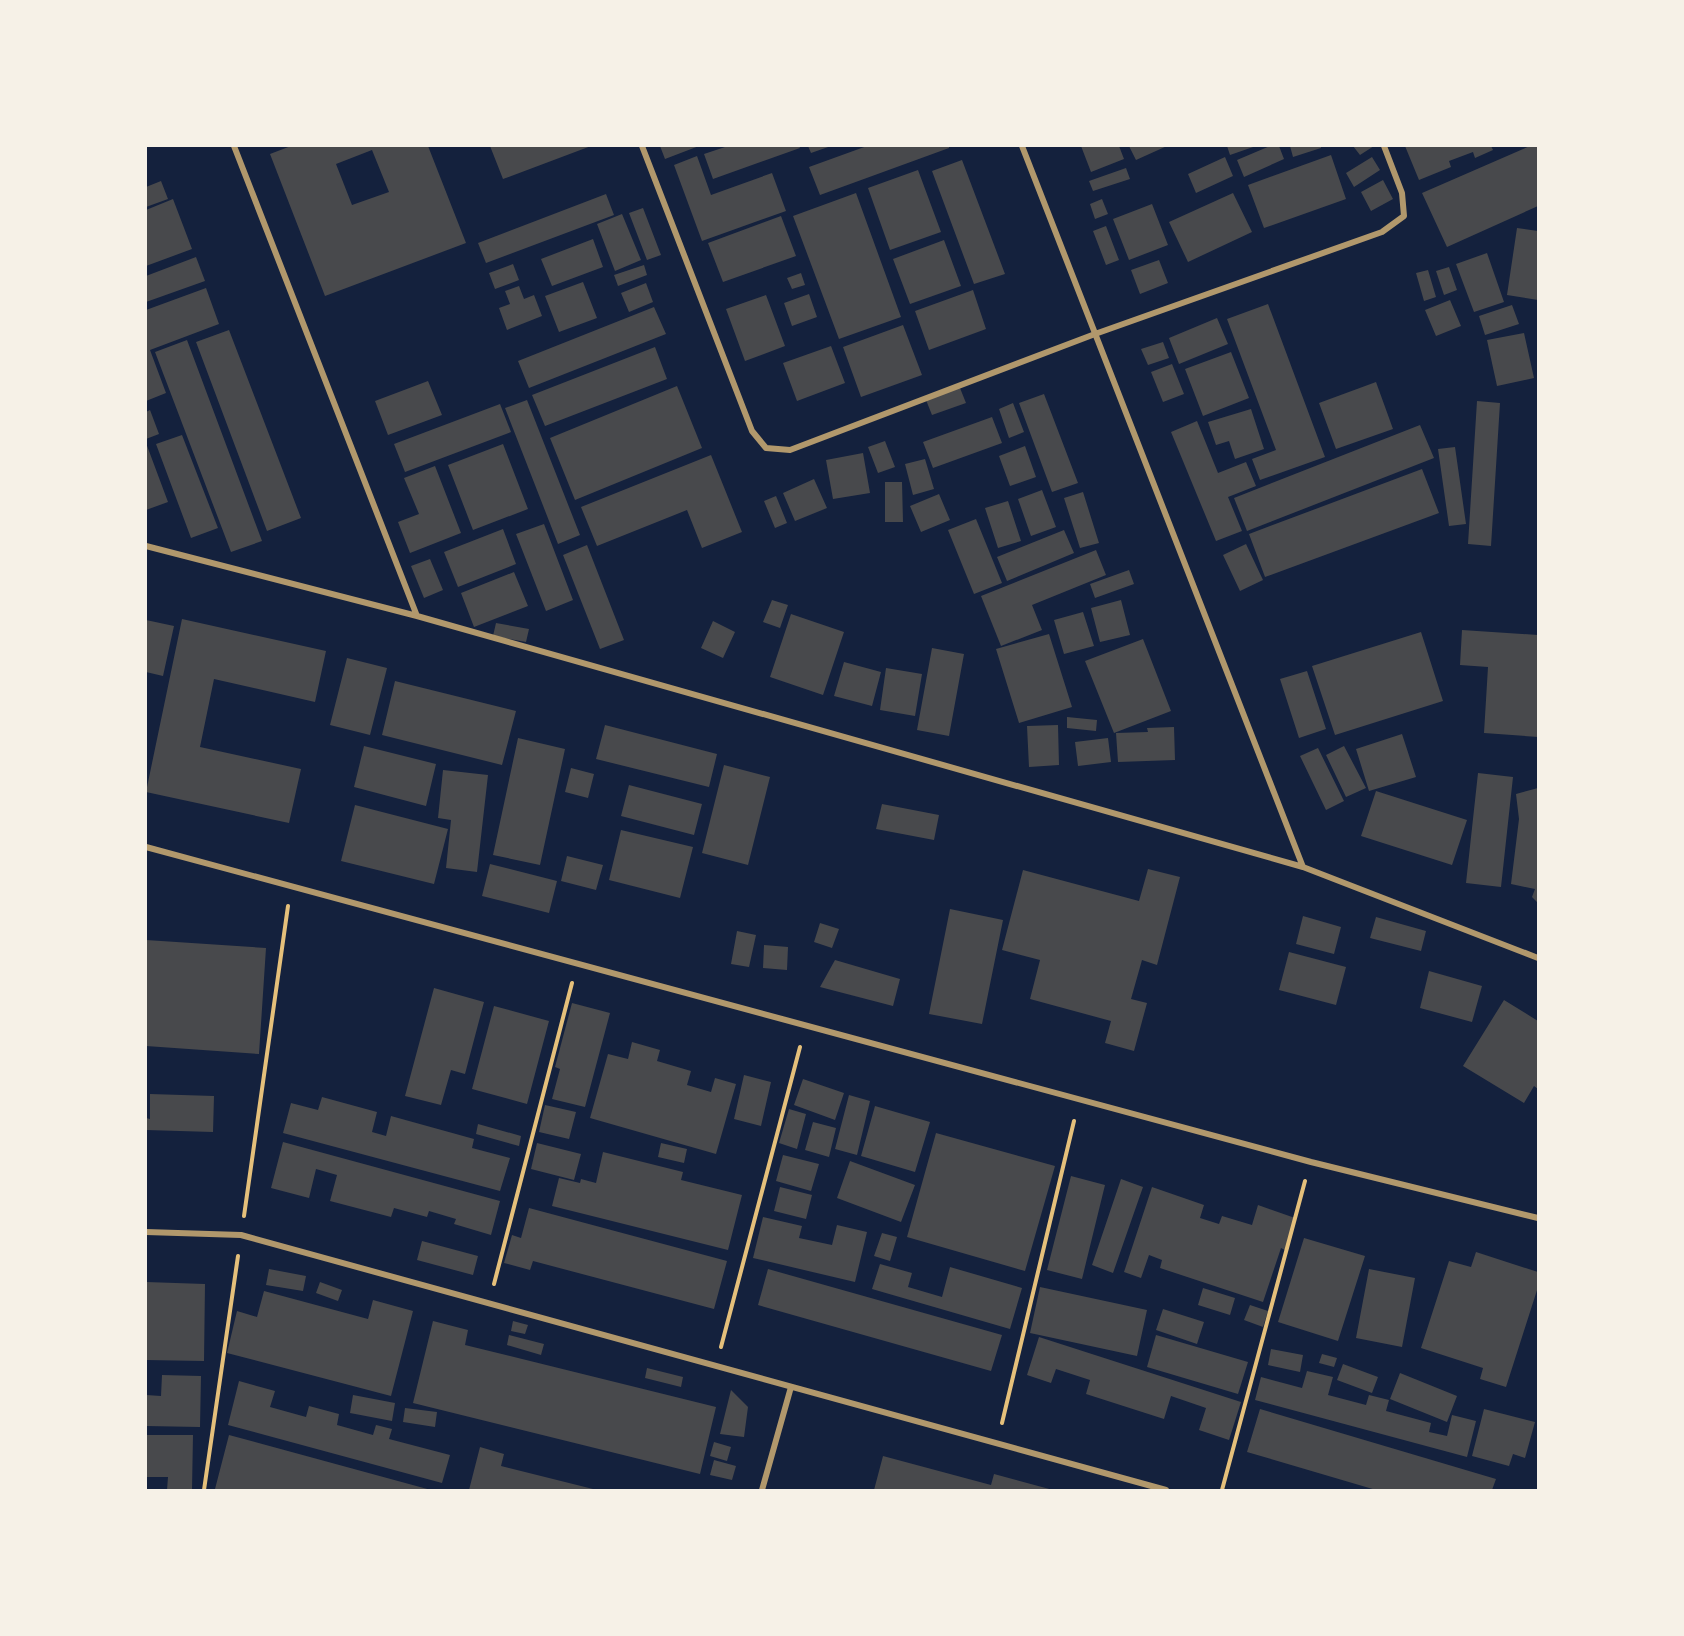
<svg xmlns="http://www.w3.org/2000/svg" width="1684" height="1636" viewBox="0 0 1684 1636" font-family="'Nunito Sans',sans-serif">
<rect width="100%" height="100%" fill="#14213d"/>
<!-- building -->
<path fill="#48494c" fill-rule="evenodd" d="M291 146H428L466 243 325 296 270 154ZM372 150 389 192 352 205 336 164Z
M490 146H591L503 179Z
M660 146H699L665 159Z
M728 146H799L800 148 713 179 704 154Z
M808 146H831L811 153Z
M867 146H949V148L820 195 809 167Z
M1081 146H1119L1124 159 1091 172Z
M1129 146H1167L1136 160Z
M1227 146H1256L1230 155Z
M1270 146H1279L1284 159 1244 177 1237 160Z
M1290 146H1321V148L1293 157Z
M1353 146H1374L1360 155Z
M1405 146H1491L1493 150 1475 158 1473 152 1449 161 1451 167 1419 180Z
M1530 146H1538V206L1447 247 1422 193Z
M1331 155 1346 199 1264 228 1248 185Z
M697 156 711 195 772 173 786 211 702 241 674 165Z
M1225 157 1233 176 1196 193 1188 174Z
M1372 157 1380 170 1354 187 1346 173Z
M962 160 1005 274 974 284 932 171Z
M1126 168 1130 179 1093 191 1089 181Z
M918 170 941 232 890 250 868 188Z
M1383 180 1393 199 1371 211 1361 192Z
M161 181 168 199 146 207V187Z
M856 193 901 317 839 339 793 216Z
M1233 193 1252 232 1188 262 1169 222Z
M606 194 614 215 486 263 478 243Z
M173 199 192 249 146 266V210Z
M1102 199 1108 214 1095 219 1090 204Z
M1152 204 1168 245 1129 260 1113 219Z
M643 208 661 255 647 260 629 213Z
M622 214 641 260 615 271 597 224Z
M781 216 796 256 723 282 708 243Z
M1106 226 1119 260 1106 265 1093 231Z
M1517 228 1538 231V300L1507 295Z
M593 239 603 267 552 286 541 259Z
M944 240 961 286 910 304 893 259Z
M1487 253 1504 302 1474 312 1456 264Z
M196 257 205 281 146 302V276Z
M1159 260 1168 283 1140 294 1131 270Z
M513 264 519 280 495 289 489 273Z
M644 265 647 275 618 286 614 275Z
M1449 267 1457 290 1444 295 1436 271Z
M1428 270 1436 297 1424 301 1416 273Z
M801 273 805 285 792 289 787 278Z
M583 282 597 318 559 332 545 296Z
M646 283 653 302 629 312 621 293Z
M519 286 524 299 534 295 542 316 507 330 499 308 510 304 505 291Z
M206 288 219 324 150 350 166 393 146 401V310Z
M973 290 986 329 929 350 915 311Z
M809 294 817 317 792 326 784 303Z
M766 295 785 346 745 361 726 309Z
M1450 300 1461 326 1436 336 1425 310Z
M1268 304 1325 457 1260 480 1252 459 1276 450 1227 319Z
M1512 305 1519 324 1485 335 1479 316Z
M654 307 666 334 529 388 518 361Z
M1217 318 1228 344 1179 364 1169 338Z
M903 325 922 375 861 397 843 347Z
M229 330 301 518 267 531 196 342Z
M1524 333 1534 378 1497 386 1487 340Z
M187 340 262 541 231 552 155 352Z
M1163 342 1169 358 1148 365 1141 349Z
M831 346 845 383 797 401 783 363Z
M655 347 667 379 545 426 532 395Z
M1231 352 1249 398 1203 416 1185 369Z
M1172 364 1184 394 1163 402 1151 372Z
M428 381 442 415 388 435 375 401Z
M1376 382 1393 429 1336 449 1319 403Z
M677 386 702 448 575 500 550 438Z
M960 388 966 403 932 415 926 400Z
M1044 394 1078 483 1052 492 1019 403Z
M527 400 580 535 558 544 505 408Z
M1477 401 1500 403 1491 546 1468 544Z
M1013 403 1024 432 1009 438 999 409Z
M500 404 511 432 405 472 394 444Z
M1251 409 1264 449 1235 459 1229 441 1216 445 1208 422Z
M150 410 159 434 146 439V412Z
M992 417 1002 443 933 468 923 442Z
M1197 421 1218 473 1246 462 1256 486 1228 497 1242 531 1216 541 1171 432Z
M1420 425 1434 458 1247 531 1234 498Z
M182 435 218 528 191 538 156 444Z
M885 441 895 467 878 473 868 447Z
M146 443 168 502 146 510Z
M503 444 528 509 473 530 448 465Z
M1025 446 1036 477 1010 486 999 456Z
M1455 447 1466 524 1449 526 1438 449Z
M863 453 870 493 833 499 826 460Z
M711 455 742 532 702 548 687 510 597 546 581 507Z
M925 459 934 489 913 495 905 464Z
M435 466 461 533 410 553 398 522 419 514 404 478Z
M1422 469 1439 513 1265 577 1249 534Z
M814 479 827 508 795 521 783 493Z
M885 482H902L903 522H885Z
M1042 490 1056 527 1031 536 1018 499Z
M1083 492 1099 543 1080 548 1064 498Z
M939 494 950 520 921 532 910 506Z
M776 496 787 523 775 528 764 501Z
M1008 501 1021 541 998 548 985 508Z
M976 519 1002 583 974 594 948 530Z
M544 524 573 600 546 611 516 534Z
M503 529 516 564 458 587 444 552Z
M1064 530 1074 553 1007 581 997 557Z
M1246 544 1263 580 1240 591 1223 555Z
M587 545 624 640 600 649 563 555Z
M1096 550 1106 575 1032 605 1042 630 1001 646 981 596Z
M430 559 443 590 424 598 411 566Z
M1129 570 1134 584 1095 598 1090 584Z
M514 572 528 606 474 627 461 593Z
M772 600 788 605 780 628 763 622Z
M1121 600 1130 635 1100 642 1091 608Z
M1083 612 1094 646 1064 654 1054 620Z
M791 614 844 632 823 695 770 677Z
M182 619 326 651 315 702 214 679 200 747 301 769 289 823 146 792Z
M146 620 174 626 163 676 146 672Z
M713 621 735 632 723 658 701 648Z
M496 623 529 629 526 642 493 636Z
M1462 630 1538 635V737L1484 733 1488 667 1460 665Z
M1421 632 1443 701 1335 735 1312 666Z
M1049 634 1072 707 1019 723 996 649Z
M1143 639 1171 711 1114 733 1085 661Z
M932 648 964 654 949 736 917 730Z
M347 658 387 668 370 735 330 725Z
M844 662 881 672 872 706 834 696Z
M886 668 922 674 915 716 880 710Z
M1307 671 1326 729 1299 738 1280 679Z
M395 681 516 711 502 765 382 735Z
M1067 717 1097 720 1096 731 1067 728Z
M605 725 717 754 709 787 596 759Z
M1058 725 1059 765 1029 767 1027 726Z
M1174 727 1175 760 1118 762 1116 733 1148 732 1147 728Z
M1402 734 1416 777 1369 791 1356 749Z
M518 738 565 749 540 865 493 855Z
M1108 738 1111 762 1078 766 1075 742Z
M364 746 436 764 426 806 354 787Z
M1344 746 1366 788 1346 797 1326 755Z
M1318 748 1344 801 1326 810 1300 756Z
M724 765 770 777 748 865 702 853Z
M571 768 594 774 588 798 565 792Z
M443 770 488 775 477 872 446 868 451 820 438 818Z
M1478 773 1513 777 1501 887 1466 883Z
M629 785 702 804 694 835 621 816Z
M1538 788V903L1532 897 1535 889 1511 884 1519 819 1516 794Z
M1376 791 1467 820 1452 865 1361 836Z
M882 804 939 815 934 840 876 829Z
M355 805 448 829 434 884 341 861Z
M621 830 693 847 680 898 609 880Z
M567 856 603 865 596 890 561 881Z
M490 864 557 881 549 913 482 896Z
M1148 869 1180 877 1157 965 1142 960 1131 999 1147 1003 1134 1051 1105 1043 1111 1021 1030 999 1040 960 1002 950 1023 870 1139 901Z
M950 909 1003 920 982 1024 929 1014Z
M1303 916 1341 927 1334 954 1296 944Z
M1376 917 1426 931 1421 951 1370 938Z
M820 923 839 929 832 948 814 942Z
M737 931 756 935 749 967 731 964Z
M146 940 266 948 259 1054 146 1046Z
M764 945 788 947 787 970 763 968Z
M1289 952 1346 967 1336 1005 1279 990Z
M835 960 900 979 893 1006 820 987Z
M1429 971 1482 986 1472 1022 1420 1008Z
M434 988 484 1002 465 1074 451 1070 441 1105 405 1096Z
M1504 1000 1538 1021V1089L1534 1086 1524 1103 1463 1066Z
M572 1003 610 1013 585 1107 552 1099 560 1069 555 1067Z
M494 1006 549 1021 527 1104 472 1089Z
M632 1042 660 1050 657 1061 691 1071 687 1085 711 1092 715 1078 736 1084 716 1154 590 1118 608 1054 628 1059Z
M744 1075 771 1082 761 1126 734 1119Z
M803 1079 844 1093 835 1120 794 1105Z
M150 1094 214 1096 213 1132 146 1130V1118L150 1119Z
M849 1095 870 1101 857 1155 835 1149Z
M322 1097 377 1112 372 1132 386 1136 391 1116 474 1139 472 1148 510 1158 500 1191 283 1133 291 1103 318 1110Z
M545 1105 576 1112 569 1139 539 1132Z
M875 1106 930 1122 915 1172 861 1156Z
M789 1109 806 1114 797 1149 779 1143Z
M813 1122 836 1128 829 1157 805 1150Z
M478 1124 521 1136 519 1146 476 1134Z
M936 1133 1055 1166 1025 1271 907 1237Z
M283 1142 500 1201 491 1235 454 1224 456 1219 429 1211 427 1217 394 1208 391 1217 330 1201 337 1175 316 1169 309 1198 271 1188Z
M537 1143 581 1154 574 1180 531 1169Z
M661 1143 687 1149 684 1163 658 1157Z
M603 1152 683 1172 681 1180 742 1195 728 1250 552 1206 559 1178 580 1183 581 1179 596 1183Z
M783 1155 819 1164 811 1191 776 1181Z
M850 1161 915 1185 901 1222 837 1198Z
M1071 1176 1105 1185 1082 1279 1047 1270Z
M1121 1179 1143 1187 1113 1273 1092 1265Z
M780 1187 812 1195 806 1219 774 1211Z
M1152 1187 1204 1205 1200 1218 1219 1224 1222 1216 1252 1225 1258 1205 1295 1218 1285 1250 1281 1248 1263 1302 1160 1268 1162 1260 1149 1255 1141 1278 1124 1272Z
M529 1208 727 1261 714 1309 533 1261 530 1270 504 1263 512 1235 521 1238Z
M763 1217 802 1226 799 1238 832 1245 837 1225 867 1232 855 1282 753 1258Z
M882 1233 897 1237 890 1261 874 1256Z
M1304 1238 1365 1256 1338 1341 1278 1322Z
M422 1241 478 1256 473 1275 417 1260Z
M1476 1252 1538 1272V1287L1506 1387 1480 1379 1483 1368 1421 1348 1449 1261 1471 1267Z
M880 1264 912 1273 908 1287 942 1297 950 1267 1022 1288 1010 1329 872 1289Z
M269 1269 306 1276 303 1291 266 1285Z
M768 1269 1002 1335 991 1371 758 1305Z
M1369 1269 1415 1278 1402 1347 1356 1338Z
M146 1282 205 1284 204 1361 146 1360Z
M320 1282 342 1290 338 1301 316 1293Z
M1040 1287 1147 1310 1137 1356 1030 1333Z
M1203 1288 1235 1298 1230 1315 1198 1305Z
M264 1291 368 1319 373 1300 413 1311 391 1396 227 1353 237 1311 257 1317Z
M1250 1305 1268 1311 1263 1327 1244 1320Z
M1163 1309 1204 1322 1197 1344 1156 1330Z
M433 1321 468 1330 465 1345 716 1407 700 1474 413 1403Z
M513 1321 528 1325 525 1334 511 1331Z
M509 1335 544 1344 541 1355 507 1345Z
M1156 1335 1248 1362 1238 1394 1147 1367Z
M1039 1337 1241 1402 1229 1440 1199 1430 1206 1408 1171 1396 1164 1419 1086 1394 1090 1380 1056 1369 1051 1383 1027 1375Z
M1271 1349 1303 1355 1300 1372 1268 1365Z
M1322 1354 1337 1358 1334 1367 1319 1363Z
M1343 1364 1378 1377 1372 1393 1337 1380Z
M647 1368 683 1377 681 1387 645 1378Z
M1307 1371 1333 1377 1328 1395 1366 1405 1369 1395 1389 1400 1386 1411 1431 1423 1429 1432 1447 1436 1452 1415 1476 1421 1467 1457 1255 1400 1261 1377 1302 1388Z
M1400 1373 1457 1396 1447 1422 1390 1399Z
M162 1375 201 1376 200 1427 146 1426V1395L161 1396Z
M239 1381 275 1391 270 1407 306 1417 309 1406 339 1414 337 1425 373 1435 376 1425 392 1429 389 1439 450 1455 442 1483 228 1425Z
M731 1390 748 1407 744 1437 720 1434Z
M353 1395 395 1403 392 1421 350 1413Z
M405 1408 437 1412 435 1427 403 1422Z
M1260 1409 1496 1479 1492 1490H1376L1247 1452Z
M1484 1409 1535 1422 1525 1458 1513 1454 1509 1466 1472 1456Z
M146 1435H193L192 1490H167L168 1477H146Z
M229 1435 431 1490H222L215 1489Z
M714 1442 731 1447 727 1461 710 1456Z
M480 1447 504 1454 501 1466 597 1490H469Z
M883 1456 991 1485 994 1474 1053 1490H874Z
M714 1460 736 1466 732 1480 710 1475Z"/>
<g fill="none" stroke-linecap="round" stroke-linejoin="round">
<!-- path -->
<path stroke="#e5c07b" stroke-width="4" d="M244 1216 288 906
M494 1284 572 983
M721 1347 800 1047
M1002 1423 1074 1121
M204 1490 238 1256
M1222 1490 1305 1181"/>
<!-- minor -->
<path stroke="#b1986c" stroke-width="6" d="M234 146 417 616
M642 146 752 431 766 448 790 450 1095 334 1382 232 1404 216 1402 193 1384 146
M1022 146 1303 867
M146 546 417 616 1303 867 1538 958
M146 847 1311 1162 1538 1218
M146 1232 241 1235 1166 1490
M762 1490 791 1387"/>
</g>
<!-- border -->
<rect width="1684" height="1636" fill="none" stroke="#f6f1e7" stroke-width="294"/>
</svg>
